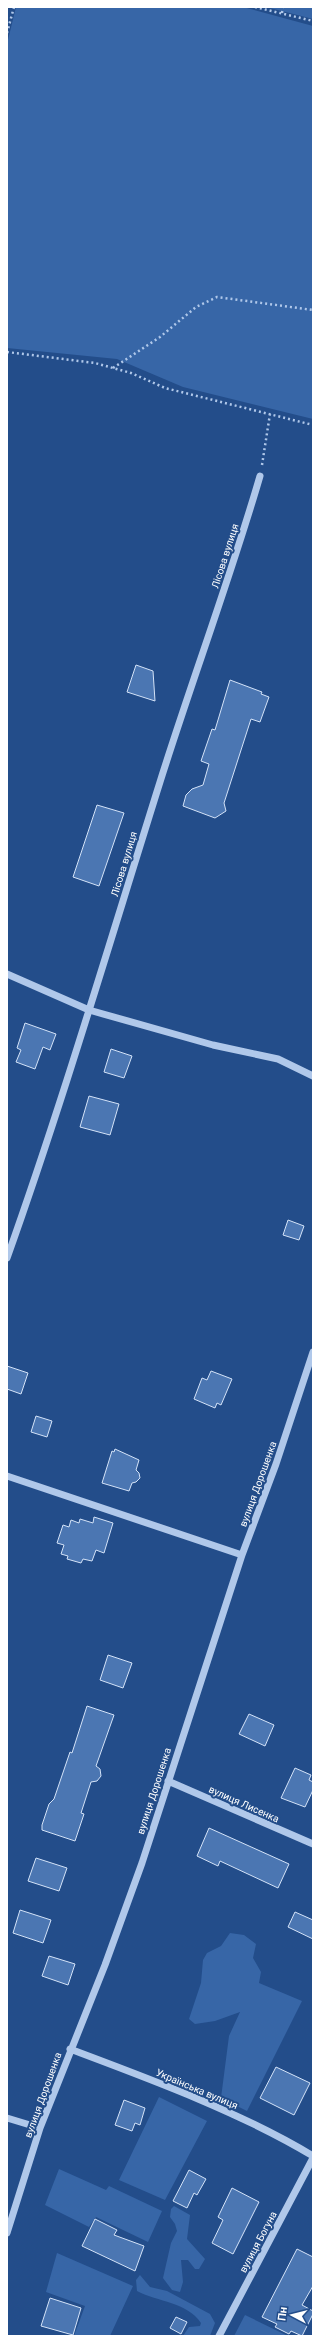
<svg xmlns="http://www.w3.org/2000/svg" width="320" height="2343" viewBox="0 0 320 2343" font-family="Roboto,sans-serif">
<rect width="100%" height="100%" fill="#234d8a"/>
<!-- green -->
<path fill="#3766a7" d="M16 7H243L313 26V419L183 387 117 359 7 348V44Z
M266 7H313V19Z
M230 1933 244 1935 256 1944 253 1958 261 1972 259 1983 302 2001 247 2111 221 2098 229 2036 240 2012 215 2021 195 2024 189 2019 201 1983 203 1960 207 1953 221 1946Z
M159 2097 207 2121 165 2200 119 2180Z
M59 2169 106 2190 109 2186 162 2211 148 2242 96 2217 89 2227 45 2205Z
M174 2206 190 2215 187 2239 205 2259 199 2269H195L188 2260H181L183 2282 180 2292 172 2290 163 2278 171 2243 177 2231 175 2224 170 2217 171 2209Z
M57 2253 133 2286 110 2336H74L85 2306 46 2292Z
M140 2275 150 2287 167 2291 210 2314 215 2323 210 2336H183L189 2327 200 2326 201 2323C187 2302 158 2302 137 2291L136 2280Z
M245 2315 288 2336H234Z"/>
<!-- building -->
<path fill="#4b76b2" stroke="#d4e3f8" d="M136 665 153 671 155 701 127 692Z
M230 680 262 692 261 694 269 697 260 722 251 719 224 803 226 811 215 818 183 806 186 795 192 789 203 785 209 764 201 761 212 729 215 730Z
M97 805 124 813 99 886 73 877Z
M25 1023 56 1034 50 1050 43 1047 35 1069 16 1062 21 1050 17 1048Z
M111 1049 132 1056 124 1078 104 1072Z
M89 1096 119 1104 110 1135 80 1127Z
M288 1220 304 1226 299 1240 283 1235Z
M7 1366 28 1373 21 1394 7 1389Z
M211 1371 232 1379 221 1405 217 1403 215 1408 194 1399 202 1378 207 1380Z
M36 1416 52 1421 47 1437 31 1432Z
M115 1449 139 1460 136 1470 139 1473 140 1478 136 1482 132 1483 129 1491 102 1483 112 1451 114 1452Z
M94 1517 113 1523 104 1553 96 1550 92 1561 83 1559 81 1563 67 1559 68 1556 61 1554 64 1545 57 1543 63 1525 69 1527 71 1520 79 1523 80 1519 93 1523Z
M108 1655 132 1663 123 1688 100 1680Z
M87 1706 114 1715 96 1766 100 1769 101 1776 97 1781 91 1782 81 1813 84 1814 75 1841 42 1830V1825L49 1804 54 1799 70 1752 72 1753Z
M249 1714 274 1725 265 1746 239 1734Z
M295 1768 311 1775 309 1780 313 1782V1790L305 1807 281 1798Z
M209 1828 289 1864 278 1888 220 1861 218 1866 197 1856Z
M36 1858 67 1868 59 1891 28 1881Z
M20 1910 51 1920 43 1943 13 1933Z
M295 1912 313 1920V1939L288 1927Z
M49 1956 75 1964 68 1985 42 1976Z
M276 2067 310 2083 294 2115 260 2098Z
M124 2100 145 2108 140 2125 135 2123 132 2131 115 2125Z
M189 2170 206 2179 197 2195 194 2193 187 2208 173 2201Z
M232 2188 259 2202 233 2254 212 2243 223 2220 218 2217Z
M95 2219 117 2230 114 2235 144 2246 135 2271 82 2246Z
M297 2249 313 2257V2286L302 2305 313 2311V2314L302 2336 291 2331 289 2334 275 2327 277 2324 262 2317Z
M50 2298 81 2308 73 2335 41 2326Z
M176 2317 187 2322 181 2334 170 2328Z"/>
<g fill="none" stroke-linecap="round" stroke-linejoin="round">
<!-- path -->
<path stroke="#b0c8ea" stroke-width="2.5" stroke-dasharray="2 3" stroke-linecap="butt" d="M255 7 313 21
M282 13 283 7
M7 33 14 7
M7 352 95 363 131 373 165 388 313 425
M113 368 160 337 196 307 217 297 313 310
M262 465 270 414"/>
<!-- minor -->
<path stroke="#b0c8ea" stroke-width="7" d="M7 974 89 1010 213 1045 278 1059 313 1076
M7 1258C63 1101 110 941 160 782 192 680 230 579 260 476
M7 1476 242 1555
M168 1781 313 1844
M70 2049C150 2079 240 2112 313 2156
M7 2118 40 2128
M7 2233 40 2128 105 1965 142 1863 242 1555 276 1464 313 1352
M219 2336 313 2158"/>
</g>
<g text-anchor="middle" dominant-baseline="central" stroke-width="4" stroke-linejoin="round" paint-order="stroke">
<!-- street labels -->
<g font-size="10" fill="#fff" stroke="#234d8a">
<text transform="translate(225 556) rotate(-72)">Лісова вулиця</text>
<text transform="translate(124 864) rotate(-73)">Лісова вулиця</text>
<text transform="translate(258 1484) rotate(-70)">вулиця Дорошенка</text>
<text transform="translate(154 1791) rotate(-72)">вулиця Дорошенка</text>
<text transform="translate(244 1804) rotate(24)">вулиця Лисенка</text>
<text transform="translate(197 2089) rotate(23)">Українська вулиця</text>
<text transform="translate(43 2095) rotate(-70)">вулиця Дорошенка</text>
<text transform="translate(258 2242) rotate(-62)">вулиця Богуна</text>
</g>
</g>
<!-- border -->
<rect width="320" height="2343" fill="none" stroke="#ffffff" stroke-width="16"/>
<!-- north arrow -->
<g transform="translate(292 2315) rotate(277)" stroke="#234d8a" stroke-width="3" paint-order="stroke">
<path d="M0-3L7 15L0 10L-7 15Z" fill="#ffffff"/>
<text y="-6" font-size="11" font-weight="bold" text-anchor="middle" fill="#ffffff">Пн</text>
</g>
</svg>
